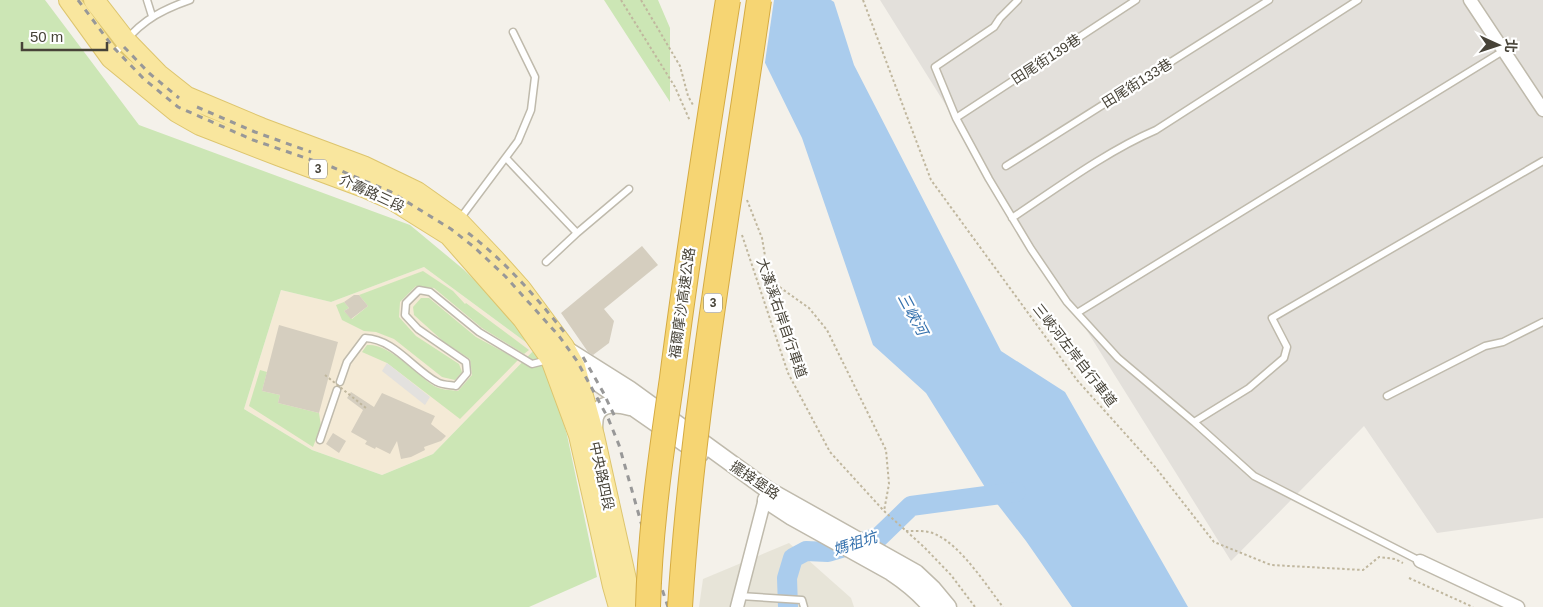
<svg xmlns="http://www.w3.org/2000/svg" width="1543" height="607" viewBox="0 0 1543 607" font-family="Arial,'Noto Sans TC',sans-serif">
<rect width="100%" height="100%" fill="#f4f1ea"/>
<!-- residential -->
<path fill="#e7e4d8" d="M789 543 851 598 854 607H699L703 579Z"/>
<!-- commercial -->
<path fill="#f4ead6" d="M424 267 535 349 433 454 382 475 312 450 244 409 281 290 331 302Z"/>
<!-- industrial -->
<path fill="#e3e0db" d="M880 0H1543V518L1437 533 1364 426 1231 561Z"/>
<!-- green -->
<path fill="#cce6b5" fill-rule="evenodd" d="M0 0H45L139 125 410 225 463 269 517 321 545 358 567 435 597 577 529 607H0ZM424 267 535 349 433 454 382 475 312 450 244 409 281 290 331 302Z
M604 0H658L670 28V102Z
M423 271 453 291 465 304 466 303 529 350 524 354 482 328 434 288 416 286 400 302 399 317 416 336 459 364 462 372 455 380 442 377 394 339 376 332 364 331 342 320 336 305 344 302 349 308 344 311 352 319 368 306 359 295Z
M421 298H429L476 337 518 360 460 419 387 363 362 352 367 345C389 343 416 374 434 386 441 390 450 390 458 391L472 375 470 359 444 342 414 315 413 307Z
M260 370 267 372 262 391 280 395 278 403 319 413 321 426 313 447 249 406Z"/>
<!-- parking -->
<path fill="#e3e1de" d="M387 363 430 397 425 405 382 371Z"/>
<!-- water -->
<path fill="#aacced" d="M734 0H831L834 2 854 65 1001 351 1065 392 1188 607H1072L1026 541 988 492 926 393 873 345 802 138Z"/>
<!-- pier -->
<path fill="#f4f1ea" d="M732 0H774L764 69Z"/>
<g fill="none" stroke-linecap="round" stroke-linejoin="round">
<!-- river -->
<path stroke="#aacced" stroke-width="20" d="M788 607 787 578 793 558 806 551 828 552 879 537 911 506 1016 492"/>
</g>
<!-- building -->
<path fill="#d5cebf" d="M642 246 658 265 604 309 614 321 609 343 593 355 588 352 561 313Z
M354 295H359L368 306 351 319 344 311 349 308 344 302Z
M279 325 338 342 319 413 278 403 280 395 262 391Z
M351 392 374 407 382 393 435 416 431 424 446 436 441 441 424 447 425 450 411 457 401 459 397 441 390 454 376 447 375 449 365 444 367 441 351 432 363 410 347 398Z
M333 433 346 441 339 453 326 444Z"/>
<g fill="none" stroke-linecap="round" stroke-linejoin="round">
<!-- service casing -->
<g stroke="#bfbaac" stroke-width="9">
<path id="service" d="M147 0 152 16
M1018 0 1000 18 994 27 935 67 956 118 989 179 1031 249 1067 302 1118 358 1194 422 1254 476 1420 561
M114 55C136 25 155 12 190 0
M956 118 1136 0
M506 158 577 233
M1006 166 1269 0
M1012 218C1057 188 1107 151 1156 130L1358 0
M459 220 518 141 531 110 535 77 513 32
M546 262 577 233 629 189
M1077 313 1503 51
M340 382 347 362 365 338C394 339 413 369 437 382 442 385 450 385 456 386L467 373 466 362 418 329 405 315 406 303 419 290 430 292 479 332 532 364 548 360
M1387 396 1485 346 1503 342 1543 322
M1194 422 1249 388 1284 358 1287 347 1272 318 1543 161
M320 440 337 390
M740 596 802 600 804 607"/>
</g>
<!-- minor casing -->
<g stroke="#bfbaac" stroke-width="15">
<path id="minor" d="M1470 0 1543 110
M1420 561 1518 607
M737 607 767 491"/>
</g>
<!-- tertiary casing -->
<g stroke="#bfbaac" stroke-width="19">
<path id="tertiary" d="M564 348 629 389 768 490 916 573 933 589 948 607
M575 367 700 454
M594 434C594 429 594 422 595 417 600 401 618 404 630 407
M766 500 792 517 891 572C906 582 920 593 931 607"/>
</g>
<!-- primary casing -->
<g stroke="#ddc56e" stroke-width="22">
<path id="primary" d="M69 0 111 58 177 112 200 125 280 156 366 188 393 200 449 235 523 319 551 359 579 435 613 586 619 607
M94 0 125 40 158 74 187 97 261 128 363 166 417 192 458 221 495 260 521 289 564 347 575 367 594 436 627 584 636 607"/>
</g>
<!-- path -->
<path stroke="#c0b79e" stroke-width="2" stroke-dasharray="2.5 2.5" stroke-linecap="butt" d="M621 0 675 87 690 121
M641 0 680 66 688 96 693 105
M863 0 931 180 1077 380 1156 468 1214 542 1271 565 1363 570 1379 557 1395 559 1403 563
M747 200 762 238 768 274 778 286 809 308 827 330 886 450 889 484 884 511
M742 235 788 373 830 452 884 511 924 547 951 575 975 607
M906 531C916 531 928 530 937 535 962 547 986 585 1003 607
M1409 578 1473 607"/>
<!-- service -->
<use href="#service" stroke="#fff" stroke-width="6"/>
<!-- minor -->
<use href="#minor" stroke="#fff" stroke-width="12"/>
<!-- tertiary -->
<use href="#tertiary" stroke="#fff" stroke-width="16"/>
<!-- primary -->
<use href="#primary" stroke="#f9e69e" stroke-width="20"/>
<!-- rail -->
<path stroke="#989898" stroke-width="3" stroke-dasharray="6 6" stroke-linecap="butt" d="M78 0 113 47 144 79 178 107 253 140 332 167 391 192 451 229 474 247 505 276 559 336 577 361 608 418 619 445 648 547 668 607
M124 47 149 73 179 98
M197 107 255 132 311 152
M468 233C505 261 536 297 565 333
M583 357 603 392 615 417"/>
<!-- motorway-bridge casing -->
<g stroke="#d5ab42" stroke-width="26" stroke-linecap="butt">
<path id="motorway-bridge" d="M648 607C650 530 661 454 672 378 688 252 708 126 728 0
M680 607C693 403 730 202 759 0"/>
</g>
<!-- path-bridge -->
<path stroke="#c0b79e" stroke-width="2" stroke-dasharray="2.5 2.5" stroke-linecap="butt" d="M325 375 366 408"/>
<!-- motorway-bridge -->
<use href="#motorway-bridge" stroke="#f6d573" stroke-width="24"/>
</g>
<g text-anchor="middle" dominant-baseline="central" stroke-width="4.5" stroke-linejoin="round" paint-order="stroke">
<!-- shield labels -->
<g fill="#fff" stroke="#7e7b74" stroke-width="1">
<rect x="309" y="159.5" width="18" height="19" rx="4"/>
<rect x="704" y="293.5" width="18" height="19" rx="4"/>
</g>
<g font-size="12" font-weight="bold" fill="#474338">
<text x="318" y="169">3</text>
<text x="713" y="303">3</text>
</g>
<!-- street labels -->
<g font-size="14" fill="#474338" stroke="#fff">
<text transform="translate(1046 59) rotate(-33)">田尾街139巷</text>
<text transform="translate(1137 83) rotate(-32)">田尾街133巷</text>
<text transform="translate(372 193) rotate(25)">介壽路三段</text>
<text transform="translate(682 303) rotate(-82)">福爾摩沙高速公路</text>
<text transform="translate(782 318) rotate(71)">大漢溪右岸自行車道</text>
<text transform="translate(1075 355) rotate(52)">三峽河左岸自行車道</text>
<text transform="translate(602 476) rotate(78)">中央路四段</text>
<text transform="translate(755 480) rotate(34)">擺接堡路</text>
</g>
<!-- water labels -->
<g font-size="15" font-style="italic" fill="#3672ae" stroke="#fff">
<text transform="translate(913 314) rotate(62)">三峽河</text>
<text transform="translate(855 543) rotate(-18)">媽祖坑</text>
</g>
</g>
<!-- north arrow -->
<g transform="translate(1498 45) rotate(93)" stroke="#ffffff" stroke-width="4" paint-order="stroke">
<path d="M0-4L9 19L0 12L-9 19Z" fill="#474338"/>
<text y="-8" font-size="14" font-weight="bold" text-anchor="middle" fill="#474338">北</text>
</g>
<!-- scale -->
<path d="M22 42v8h85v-8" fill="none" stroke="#474338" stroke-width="2.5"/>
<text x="30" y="42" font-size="15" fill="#474338" stroke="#ffffff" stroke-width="4" paint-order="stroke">50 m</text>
</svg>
